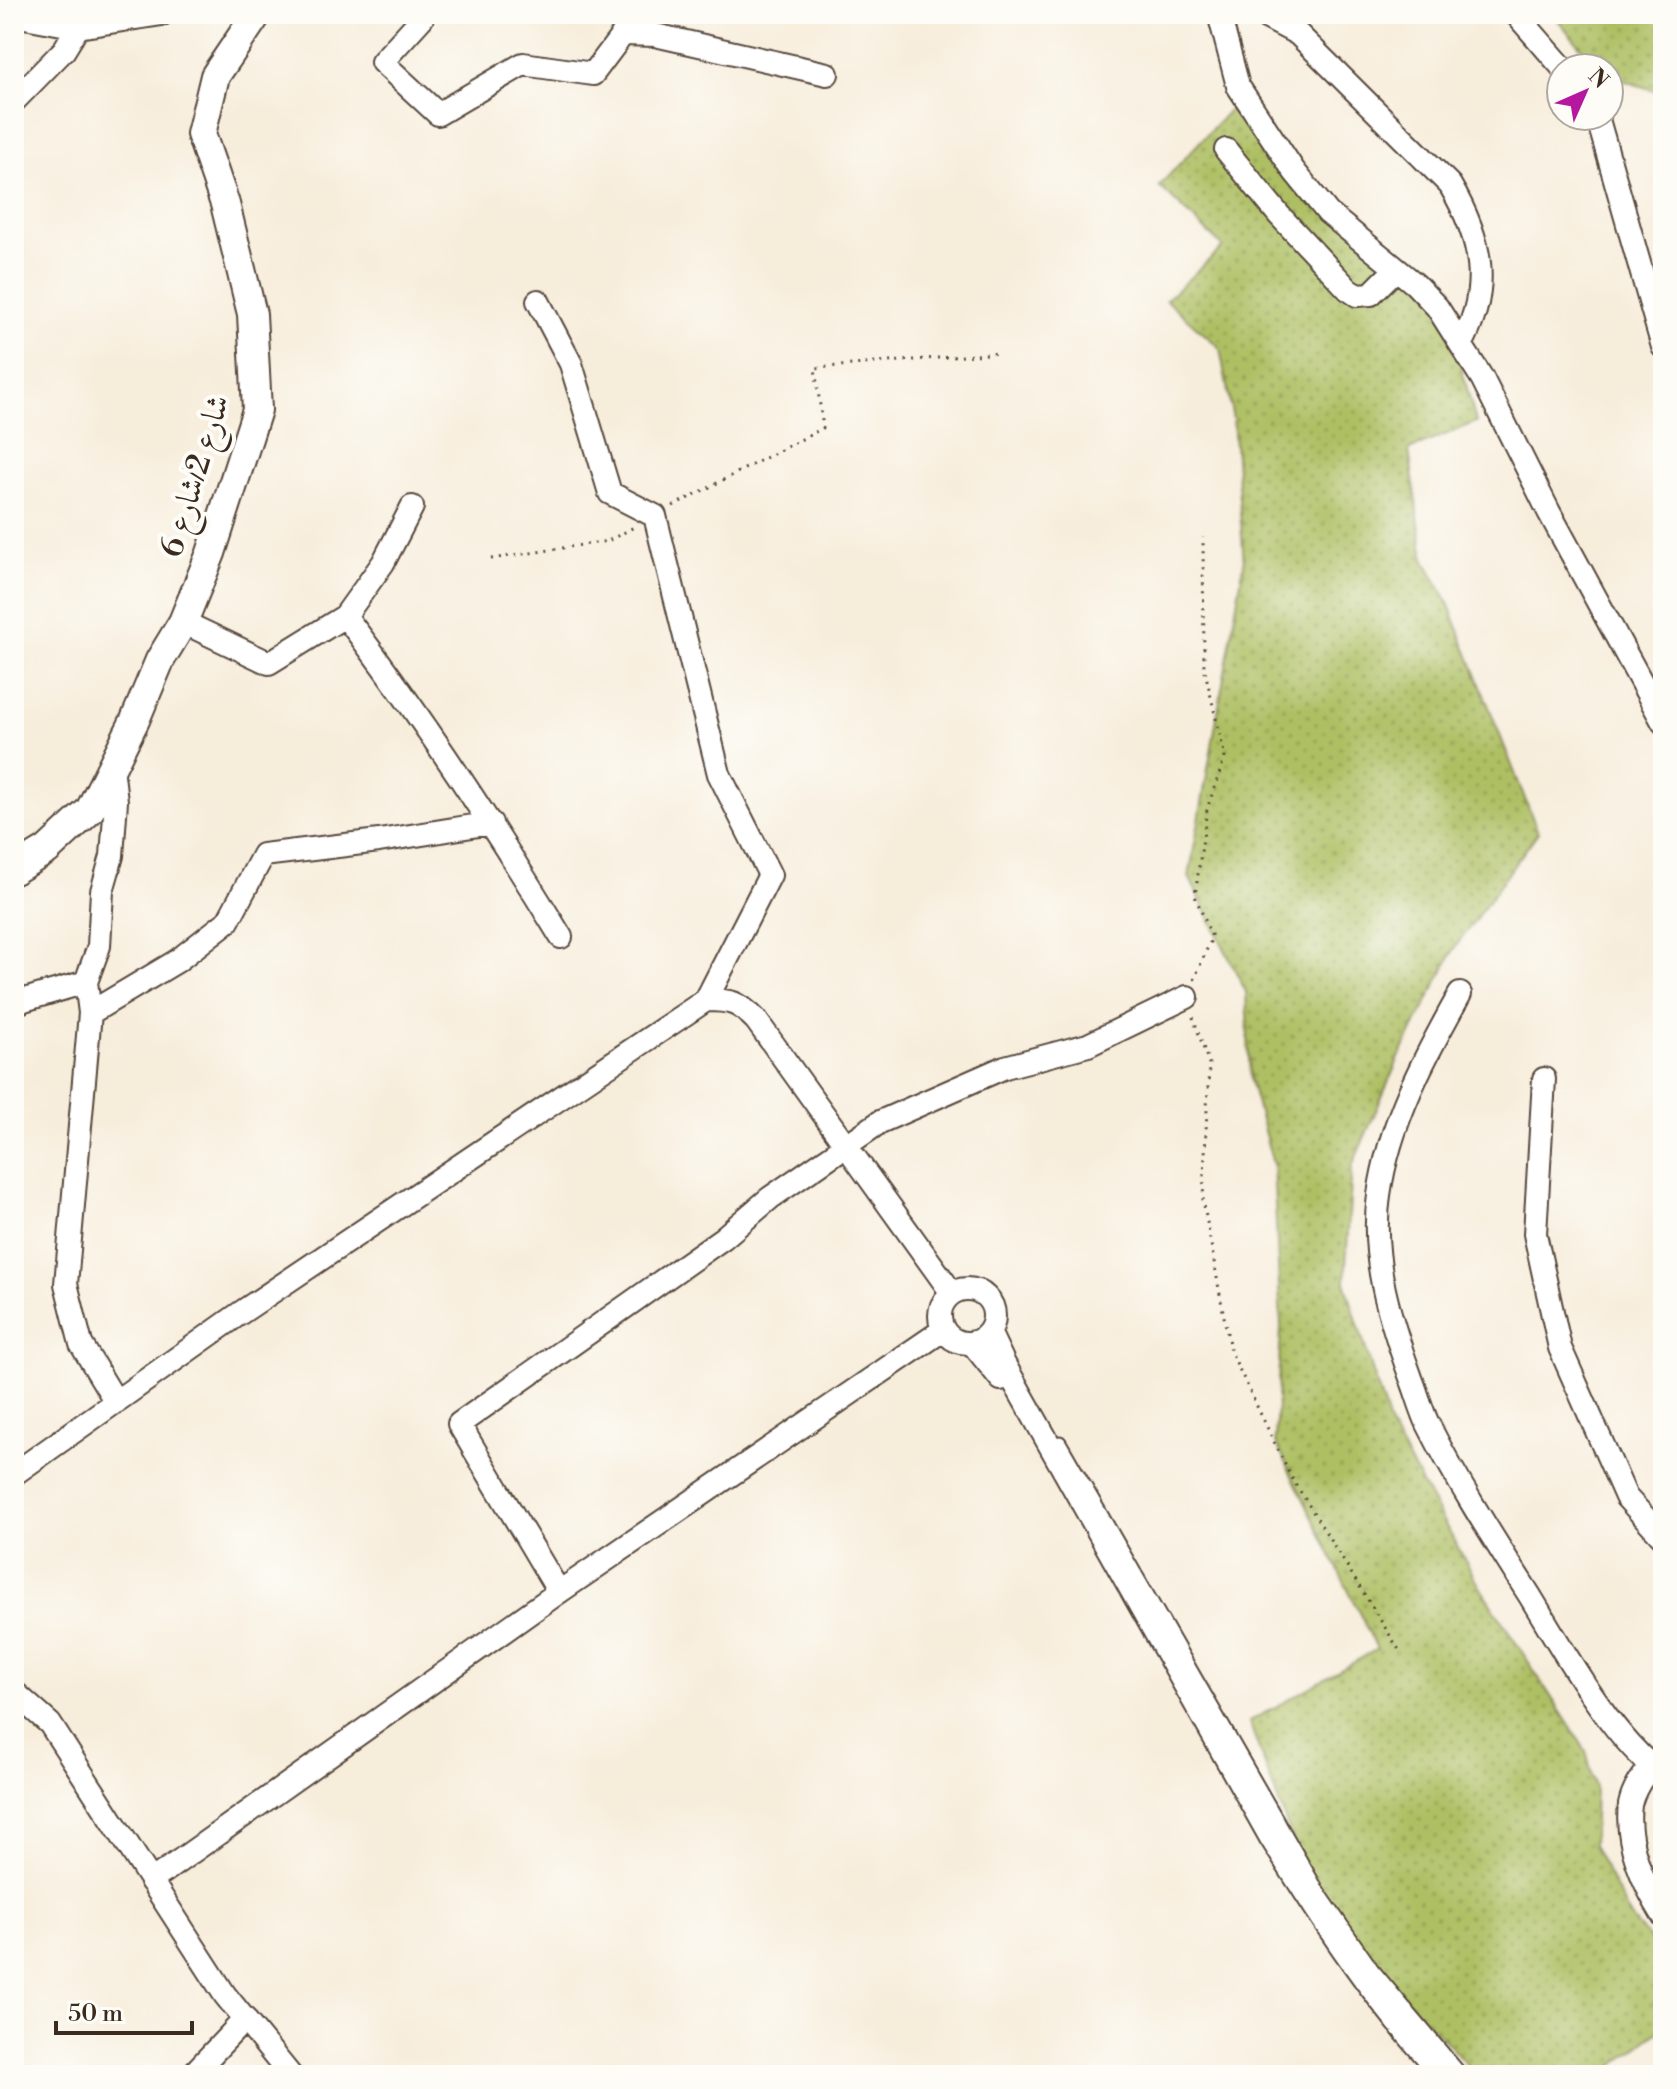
<svg xmlns="http://www.w3.org/2000/svg" width="1677" height="2089" viewBox="0 0 1677 2089" font-family="'Libre Bodoni',Amiri,serif">
<defs>
<pattern id="grass-dots" width="8" height="8" patternUnits="userSpaceOnUse" patternTransform="scale(2)"><rect width="8" height="8" fill="#aebf63"/><path d="M2 2h.1M6 6h.1" fill="none" stroke="#8f9b51" stroke-width="1.8" stroke-linecap="round"/></pattern>
</defs>
<rect width="100%" height="100%" fill="#fdfcf7"/>
<filter id="ink" filterUnits="userSpaceOnUse"><feTurbulence type="fractalNoise" baseFrequency=".0125" numOctaves="2"/><feDisplacementMap in="SourceGraphic" scale="16" xChannelSelector="R" yChannelSelector="G"/><feConvolveMatrix kernelMatrix="1 2 1 2 8 2 1 2 1" color-interpolation-filters="sRGB"/></filter>
<filter id="wash" filterUnits="userSpaceOnUse"><feTurbulence type="fractalNoise" baseFrequency=".006" numOctaves="4" result="noise"/><feDisplacementMap in="SourceGraphic" scale="32" xChannelSelector="R" yChannelSelector="G"/><feGaussianBlur stdDeviation="1.8" result="paint"/><feColorMatrix in="noise" values="0 0 0 0 0 0 0 0 0 0 0 0 0 0 0 0 0 1.4 0 .05"/><feComposite in="paint" operator="in"/></filter>
<g filter="url(#wash)">
<rect width="100%" height="100%" fill="#f7eddb"/>
<!-- grass -->
<path fill="url(#grass-dots)" stroke="#747440" stroke-width="2" d="M1553 14H1663V93L1609 76V68H1598Z
M1234 105 1335 208 1445 306 1476 422 1409 450 1424 559 1447 600 1538 832 1454 949 1398 1060 1352 1166 1345 1282 1390 1427 1482 1590 1586 1751 1595 1788 1593 1845 1631 1918 1663 1954V2027L1602 2075H1476L1314 1899 1249 1722 1377 1649 1275 1441 1281 1327 1273 1164 1250 1079 1246 992 1189 877 1244 563 1233 420 1220 348 1166 300 1223 247 1159 186Z"/>
</g>
<g filter="url(#ink)">
<g fill="none" stroke-linecap="round" stroke-linejoin="round">
<!-- service casing -->
<g stroke="#57473a" stroke-width="15">
<path id="service" d="M1060 1442 1318 1890 1372 1968 1462 2075"/>
</g>
<!-- minor casing -->
<g stroke="#57473a" stroke-width="26">
<path id="minor" d="M421 14 422 18 382 62 438 114 523 64 593 74 623 34 655 35 827 74
M1219 14 1238 86 1294 171 1328 213 1415 284 1437 307 1461 345 1482 378 1549 512 1663 722
M1260 14 1298 34 1450 185C1482 239 1492 288 1461 345
M1516 14 1563 68
M14 15 78 27 162 14
M14 101 64 50 78 27
M1597 116 1663 347
M1226 150 1279 215 1348 289 1357 295 1371 294 1396 269
M538 301 571 364 610 493 655 516 719 774 770 875 706 1000
M345 616C424 719 494 827 561 937
M183 622 269 663 345 616 383 563 412 507
M112 766 116 801 112 856 102 891 99 946 86 982 90 1013 66 1284 81 1344 116 1402
M1460 994C1425 1056 1389 1123 1379 1195 1370 1258 1390 1320 1411 1378 1417 1393 1421 1409 1428 1424 1457 1482 1495 1541 1530 1596 1563 1650 1612 1739 1663 1775
M14 1005 24 1000 86 982
M90 1013 177 961 228 921 263 855 379 841 491 823
M1544 1079 1535 1234 1560 1348 1626 1497 1663 1537
M940 1316a27 27 0 1 1 54 0a27 27 0 1 1-54 0Z
M989 1332 1004 1364 1271 1838C1323 1922 1376 2003 1444 2075
M972 1343 1001 1379
M14 1474 239 1314 706 1000C731 1000 738 1002 756 1020L952 1293
M559 1592 459 1424 723 1238 770 1198 880 1122 1005 1067 1088 1045 1187 997
M14 1692 50 1724 225 1995 290 2075
M1651 1766C1642 1778 1633 1790 1630 1805 1625 1844 1643 1883 1663 1915
M151 1881 559 1592 943 1330
M192 2075 245 2019"/>
</g>
<!-- tertiary casing -->
<g stroke="#57473a" stroke-width="32">
<path id="tertiary" d="M14 870 47 850 90 810 135 720 160 660 183 622 211 553 257 410 252 314 225 204 201 134 215 76 257 14"/>
</g>
<!-- path -->
<path stroke="#57473a" stroke-width="3" stroke-dasharray="2 6" stroke-linecap="butt" d="M673 506 823 428 815 368 1000 353
M491 559 608 541 634 527
M1194 980 1212 937 1195 896 1207 809 1225 757 1204 667 1203 537
M1193 1017 1209 1064 1203 1200 1230 1350 1290 1475 1401 1653"/>
<!-- service -->
<use href="#service" stroke="#fff" stroke-width="11"/>
<!-- minor -->
<use href="#minor" stroke="#fff" stroke-width="22"/>
<!-- tertiary -->
<use href="#tertiary" stroke="#fff" stroke-width="28"/>
</g>
</g>
<g text-anchor="middle" dominant-baseline="central" stroke-width="8" stroke-linejoin="round" paint-order="stroke">
<!-- street labels -->
<g font-size="32" fill="#3b2a1e" stroke="#fdfcf7">
<text transform="translate(195 476) rotate(-73)">شارع 2/شارع 6</text>
</g>
</g>
<!-- margin -->
<rect width="1677" height="2089" fill="none" stroke="#fdfcf7" stroke-width="48"/>
<!-- north arrow -->
<g transform="translate(1585 92) rotate(45)"><circle r="38" fill="#fdfcf7" stroke="#afa8a0" stroke-width="2"/>
<path d="M0-6L14 30L0 20L-14 30Z" fill="#b5179e"/>
<text y="-12" font-size="22" font-weight="bold" text-anchor="middle" fill="#3b2a1e">N</text>
</g>
<!-- scale -->
<path d="M56 2021v12h136v-12" fill="none" stroke="#3b2a1e" stroke-width="4"/>
<text x="68" y="2021" font-size="24" fill="#3b2a1e" stroke="#fdfcf7" stroke-width="6" paint-order="stroke">50 m</text>
</svg>
